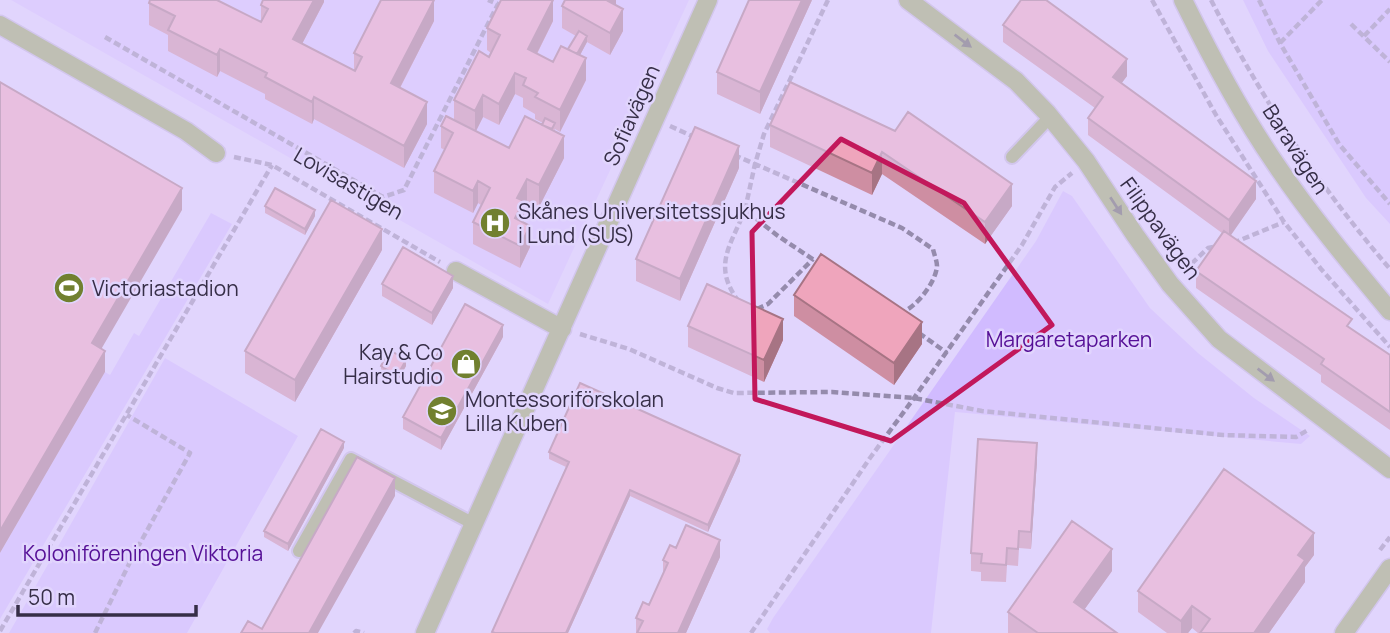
<svg xmlns="http://www.w3.org/2000/svg" width="1390" height="633" viewBox="0 0 1390 633" font-family="Manrope,sans-serif">
<rect width="100%" height="100%" fill="#e1d5fd"/>
<!-- built -->
<path fill="#d7c4fe" d="M11 0H689L548 304Z"/>
<!-- green -->
<path fill="#d1bbff" d="M1243 0H1390V224L1366 198 1268 51Z
M1063 191 1072 196 1150 308 1198 353 1254 398 1310 436 1301 444 955 412 931 633H770L767 629 773 618 1036 241Z
M211 213 232 224 0 619V553L105 372 110 375 134 333 139 336Z
M165 358 298 436 187 633H9Z"/>
<g fill="none" stroke-linecap="round" stroke-linejoin="round">
<!-- service casing -->
<g stroke="#bfb4d9" stroke-width="16">
<path id="service" d="M1012 157 1050 117
M299 551 351 459 474 524"/>
</g>
<!-- minor casing -->
<g stroke="#bfb4d9" stroke-width="21">
<path id="minor" d="M908 0 1016 81 1047 113 1086 161 1135 235 1170 284 1219 339 1390 469
M0 25 186 131 216 153
M456 271 562 329
M425 633 708 0
M1344 633 1390 568"/>
</g>
<!-- tertiary casing -->
<g stroke="#bfb4d9" stroke-width="21">
<path id="tertiary" d="M1183 0C1210 55 1240 112 1275 163 1310 215 1350 263 1390 311"/>
</g>
<!-- path -->
<path stroke="#958bac" stroke-width="4.5" stroke-dasharray="7 3.5" stroke-linecap="butt" d="M828 0 764 134 755 164 902 228 933 249C934 254 937 261 937 266 936 282 917 306 903 312
M1152 0 1216 115 1284 222 1321 269 1390 347
M1211 0C1262 99 1318 185 1390 269
M1259 0 1280 43 1339 144 1390 204
M1351 24 1390 62
M1364 36 1390 9
M105 37 383 197 404 190 498 4 488 0
M1280 43 1322 0
M670 126 694 137
M734 155 755 164 745 210 778 236 820 264
M234 157 272 165 440 262
M1233 243 1284 222
M1184 271 1208 248 1218 246
M739 302C712 266 730 247 745 210
M757 309 768 304 813 259
M919 333 947 353
M580 334 629 349 717 388 734 393 832 392 914 398 982 411 1223 435 1296 437 1308 430
M1380 550 1390 537
M0 631 272 165
M95 633 134 554 190 453 127 415
M354 633 356 631 364 633
M751 633 870 458 914 398 1022 245 1055 187 1072 173"/>
<!-- service -->
<use href="#service" stroke="#94a55b" stroke-width="12"/>
<!-- minor -->
<use href="#minor" stroke="#94a55b" stroke-width="18"/>
<!-- tertiary -->
<use href="#tertiary" stroke="#94a55b" stroke-width="18"/>
</g>
<!-- wall -->
<path fill="#ce8ea2" fill-rule="evenodd" d="M324 0V2L302 44 354 70V53L434 21 400 88 427 124 404 168 314 119 312 124 265 99V94L220 71 217 77 168 51V35L149 25V3L261 22V5Z
M616 0V5L623 31 610 55 587 42 580 55 586 80 560 132 555 129 554 131 564 158 539 207 527 201 524 207V222L530 247 520 268 473 244V222L481 205 478 203 473 213 434 193V171L445 150 441 148V126L454 120V100L489 57 491 53 487 50V28L553 21 537 54 553 62 568 49 576 36 562 28V6ZM515 94 523 98V107L535 114V119L543 123 542 125 509 148 476 131 483 117 499 125Z
M812 0 760 114 717 94V72Z
M1003 25 1127 76 1121 83 1256 199 1230 235 1352 329 1390 355V430L1321 382V375L1196 288V271L1222 233 1088 135V118L1095 108 1003 42Z
M770 125 895 131 1012 206 985 244 882 174 872 195 770 147Z
M739 168 680 301 636 281V259Z
M265 206 315 216 305 235 265 213Z
M382 250 295 402 245 373V351Z
M382 284 453 288 432 325 382 296Z
M794 295 922 344 894 385 794 316Z
M688 326 783 340 764 382 688 347Z
M503 337 441 450 403 429V417Z
M381 366H406L397 382 381 373Z
M344 448 288 551 264 537V531Z
M549 452 740 461 708 532 630 496 568 633H492L566 467 549 459Z
M1037 460 1031 549 1019 548 1018 566 1007 565 1006 582 981 581V572L971 571V553Z
M676 548 720 557 686 633H636V618L649 605 663 575V560Z
M1314 555 1305 567V582L1269 633H1198L1192 628 1188 633H1167L1138 612V591Z
M1112 571 1084 610 1117 633H1008V612Z"/>
<!-- shaded-wall -->
<path fill="#a77484" d="M314 0H324V2L293 61V39Z
M434 0V21L391 105V83Z
M553 0V21L528 71V49Z
M609 0H616V10L608 23Z
M802 0H812L760 114V92Z
M623 9V31L610 55V33Z
M587 36V42L571 72V66Z
M220 49V71L217 77V55Z
M586 58V80L560 132V110Z
M1127 59V76L1113 95V77Z
M515 73V94L499 125V104Z
M483 95V117L475 133V111Z
M314 97V119L312 124V102Z
M427 102V124L404 168V146Z
M564 136V158L539 207V185Z
M739 146V168L680 301V279Z
M882 152V174L872 195V173Z
M527 179V201L524 207V223L515 218 517 198Z
M478 181V203L473 213V191Z
M1256 181V199L1229 238V220Z
M1012 184V206L985 244V222Z
M182 188V210L92 365V343Z
M315 210V216L305 235V229Z
M530 226V247L520 268V246Z
M382 229V250L295 402V380Z
M453 276V288L432 325V313Z
M783 319V340L764 382V360Z
M922 322V344L894 385V363Z
M503 325V337L441 450V438Z
M105 351V372L0 553V531Z
M406 360V366L397 382V376Z
M344 442V448L288 551V544Z
M1037 443V460L1031 549V532Z
M740 455V461L708 532V525Z
M395 478V496L318 633H309Z
M630 490V496L568 633H566Z
M1314 533V555L1305 567V582L1269 633H1254L1298 555Z
M720 540V557L686 633H678Z
M1112 549V571L1074 624V602Z
M1192 606V628L1188 633H1181V621Z"/>
<!-- building -->
<path fill="#efa5bc" stroke="#a77484" stroke-width="2" d="M150 0H217L261 22 268 9 261 5 263 0H314L293 39 355 71 362 57 354 53 381 0H434L391 83 427 102 404 146 314 97 312 102 265 77 267 73 220 49 217 55 168 30 175 16 149 3Z
M501 0H553L528 49 553 62 561 46 586 58 560 110 535 97 538 93 523 85 526 78 515 73 499 104 483 95 475 111 454 100 479 51 489 57 500 35 487 28Z
M565 0H609L608 1 623 9 610 33 562 6Z
M749 0H802L760 92 717 72Z
M1021 0H1046L1127 59 1113 77 1256 181 1229 220 1088 118 1103 97 1003 25Z
M579 31 587 36 577 54 568 49Z
M0 82 182 188 92 343 105 351 0 531Z
M790 82 895 131 908 112 1012 184 985 222 882 152 872 173 770 125Z
M446 116 509 148 525 116 564 136 539 185 527 179 517 198 524 201 515 218 530 226 520 246 473 222 490 188 478 181 473 191 434 171 453 133 441 126Z
M545 118 555 123 552 129 542 125Z
M695 127 739 146 680 279 636 259Z
M275 188 315 210 305 229 265 206Z
M331 200 382 229 295 380 245 351Z
M1224 231 1352 319 1347 326 1390 355V412L1321 364 1324 359 1196 271Z
M403 247 453 276 432 313 382 284Z
M821 254 922 322 894 363 794 295Z
M707 284 783 319 764 360 688 326Z
M465 304 503 325 441 438 403 417Z
M390 350 406 360 397 376 381 366Z
M580 383 740 455 708 525 630 490 566 633H495L492 632 569 462 549 452Z
M321 429 344 442 288 544 264 531Z
M978 439 1037 443 1031 532 1019 531 1018 549 1007 548 1006 565 981 563 982 554 971 553Z
M357 457 395 478 309 633H241L248 621 262 629Z
M1224 469 1314 533 1298 555 1305 560 1254 633H1200L1210 619 1192 606 1181 621 1138 591Z
M1072 521 1112 549 1074 602 1117 633H1038L1008 612Z
M686 525 720 540 678 633H637L643 621 636 618 643 602 649 605 668 563 663 560 670 545 676 548Z"/>
<!-- one-way arrows -->
<defs><path id="oneway-solid" d="M-6-.8H1V-3.2L6.5 0L1 3.2V.8H-6Z" transform="scale(1.75)"/></defs>
<g fill="#57584e">
<use href="#oneway-solid" transform="translate(963 41) rotate(37)"/>
<use href="#oneway-solid" transform="translate(1116 206) rotate(57)"/>
<use href="#oneway-solid" transform="translate(1266 375) rotate(37)"/>
</g>
<!-- marked area -->
<path d="M0 0H1390V633H0ZM841 139 964 203 1052 325 891 441 755 399 752 232Z" fill="#e1d5fd" fill-opacity=".55" fill-rule="evenodd"/>
<path fill="none" stroke="#c2185b" stroke-width="5" stroke-linejoin="round" d="M841 139 964 203 1052 325 891 441 755 399 752 232Z"/>
<!-- icons -->
<defs>
<g id="hospital-disc" transform="scale(1.575)"><circle r="9.5" fill="#71802f" stroke="#e1d5fd"/><path d="M-5-5h3v3.5h4V-5h3V5h-3V1.5h-4V5h-3Z" fill="#fff"/></g>
<g id="stadium-disc" transform="scale(1.575)"><circle r="9.5" fill="#71802f" stroke="#e1d5fd"/><path d="M0-5a6.5 5 0 1 0 0 10a6.5 5 0 1 0 0-10ZM-3.5-1.8h7v3.6h-7Z" fill="#fff"/></g>
<g id="shop-disc" transform="scale(1.575)"><circle r="9.5" fill="#71802f" stroke="#e1d5fd"/><path d="M-5-2.5h2.3a2.7 3.5 0 0 1 5.4 0H5L5.5 6h-11ZM-1.5-2.5h3a1.5 2.3 0 0 0-3 0Z" fill="#fff"/></g>
<g id="school-disc" transform="scale(1.575)"><circle r="9.5" fill="#71802f" stroke="#e1d5fd"/><path d="M0-5L7-2L0 1L-7-2ZM-4 1L0 2.5L4 1V4Q0 6-4 4Z" fill="#fff"/></g>
</defs>
<g fill-rule="evenodd">
<use href="#hospital-disc" x="495" y="223"/>
<use href="#stadium-disc" x="69" y="288"/>
<use href="#shop-disc" x="466" y="364"/>
<use href="#school-disc" x="442" y="411"/>
</g>
<g text-anchor="middle" dominant-baseline="central" stroke-width="5" stroke-linejoin="round" paint-order="stroke">
<!-- street labels -->
<g font-size="21" fill="#362e47" stroke="#e1d5fd">
<text transform="translate(631 115) rotate(-66)">Sofiavägen</text>
<text transform="translate(1296 149) rotate(57)">Baravägen</text>
<text transform="translate(349 183) rotate(30)">Lovisastigen</text>
<text transform="translate(1161 228) rotate(54)">Filippavägen</text>
</g>
<!-- poi labels -->
<g font-size="21" fill="#362e47" stroke="#e1d5fd" text-anchor="start">
<text x="518" y="211">Skånes Universitetssjukhus<tspan x="518" dy="24">i Lund (SUS)</tspan></text>
<text x="92" y="288">Victoriastadion</text>
<text x="443" y="352" text-anchor="end">Kay &amp; Co<tspan x="443" dy="24">Hairstudio</tspan></text>
<text x="465" y="399">Montessoriförskolan<tspan x="465" dy="24">Lilla Kuben</tspan></text>
</g>
<!-- park labels -->
<g font-size="21" fill="#550f96" stroke="#e1d5fd">
<text x="1069" y="339">Margaretaparken</text>
<text x="143" y="553">Koloniföreningen Viktoria</text>
</g>
</g>
<!-- scale -->
<path d="M18 605v10h178v-10" fill="none" stroke="#362e47" stroke-width="3.5"/>
<text x="28" y="605" font-size="21" fill="#362e47" stroke="#e1d5fd" stroke-width="5" paint-order="stroke">50 m</text>
</svg>
